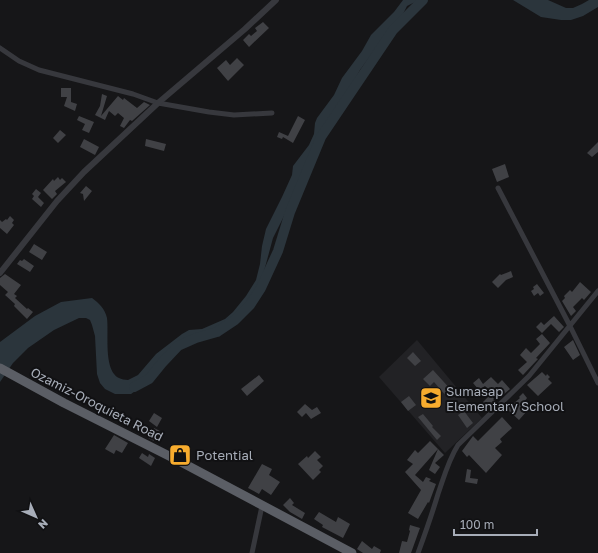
<svg xmlns="http://www.w3.org/2000/svg" width="598" height="553" viewBox="0 0 598 553" font-family="'Golos Text',sans-serif">
<rect width="100%" height="100%" fill="#161618"/>
<!-- built -->
<path fill="#222225" d="M417 340 482 418 445 453 379 377Z"/>
<!-- water -->
<path fill="#2b353c" d="M403 0H423L413 3 407 6 401 18 379 44 360 70 348 92 324 128 312 151 296 192 273 238 260 286 251 301 237 315 217 329 205 334 189 338 178 343 158 364 141 387 131 394H115L105 389 100 383 97 374 95 336 92 325 90 320 86 318H79L54 330 28 348 13 363 0 382V342L35 316 61 302 92 298C99 303 105 309 107 318 109 333 103 370 119 378 121 379 125 380 128 380L138 375 156 354 182 334 189 330 202 329 225 319 233 312 246 296 256 280 260 264 262 246 266 229 282 197 292 175 293 166 309 145 314 134 315 123 317 118 334 95 342 78 362 51 371 35 394 12Z
M513 0H548L566 8H573L582 4 589 0H598V7L583 16 571 20H561L541 17Z"/>
<g fill="none" stroke-linecap="round" stroke-linejoin="round">
<!-- river -->
<path stroke="#2b353c" stroke-width="10" d="M134 387 149 379 162 363 178 346 196 338 217 332 235 320 250 305 261 288 278 251 290 212 321 137 393 30 423 0"/>
</g>
<!-- building -->
<path fill="#404145" d="M263 22 269 28 249 47 243 40 249 34 251 36 257 31 255 28Z
M237 58 244 65 228 81 217 68 226 60 230 65Z
M71 86V102L77 104 75 111 64 106 67 97H61V88H71Z
M102 94 107 96 101 116 118 96 123 100 124 98 137 108 144 102 150 105 132 121 130 120 124 128 120 126 124 118 118 113 115 116 109 111 105 120 95 115 100 106Z
M79 116 94 122 89 133 82 130 85 124 77 120Z
M298 116 305 120 293 143 283 137 282 139 277 137 279 132 288 136Z
M60 130 66 135 58 143 53 138Z
M84 139 99 147 95 155 80 147Z
M146 139 166 144 164 151 145 146Z
M598 142V152L592 157 587 153Z
M505 164 509 177 497 182 492 169Z
M58 177 60 180 62 178 66 182 55 191 57 194 52 199 43 190 53 179 54 181Z
M86 186 92 191 84 201 83 194 80 193Z
M36 189 41 193 38 197 44 203 41 207 32 199 34 196 32 194Z
M10 216 14 220 12 223 14 225 7 234 0 228V220L2 222 6 219 7 220Z
M34 244 47 252 42 260 29 252Z
M24 259 34 266 30 272 17 264 20 260 22 261Z
M511 271 513 277 506 280 498 288 492 282 500 274 501 275Z
M5 274 21 285 14 294 17 296 15 298 27 309 28 308 33 312 27 319 14 306 15 304 5 295 8 292 0 285V278Z
M580 282 591 292 584 300 582 298 573 307 576 311 571 316 562 301 565 298 564 296 570 290 572 292Z
M537 284 544 293 540 296 538 293 534 296 531 291 534 289 533 287Z
M554 316 564 327 559 332 551 324 542 333 536 327 541 322 544 325Z
M542 334 550 343 536 358 538 359 523 375 518 370 527 362 520 355 526 348 531 353 540 344 536 339Z
M573 340 580 355 573 360 564 347Z
M413 352 421 361 415 366 407 358Z
M433 370 453 392 447 397 434 382 430 386 423 379Z
M542 372 546 376 547 374 550 377 548 379 552 383 538 396 527 385Z
M259 375 264 381 247 396 241 389Z
M491 377 498 384 502 380 510 389 504 394 502 392 493 399 495 401 488 408 483 402 492 393 485 386 479 390 473 383 479 378 483 384Z
M523 393 527 398 521 406 527 411 519 420 507 409 520 398 519 397Z
M409 396 416 405 408 411 401 402Z
M305 404 312 410 317 407 321 413 311 419 306 413 302 417 297 412Z
M464 411 473 423 467 428 458 415Z
M154 413 162 418 157 427 149 421Z
M423 414 433 426 432 427 441 436 437 440 418 417Z
M502 417 512 428 500 439 502 442 495 448 502 455 486 473 469 455 467 457 462 451 473 436 478 441Z
M154 428 160 431 154 441 148 438Z
M114 435 128 443 122 453 116 450 114 454 105 449Z
M430 441 438 449 415 475 423 482 426 477 431 479 429 481 436 484 429 503 428 502 418 519 408 513 421 490 405 472 413 464 407 460 415 450 418 453Z
M438 449 444 455 435 463 440 467 435 474 429 470Z
M315 451 321 457 317 460 323 466 319 470 321 472 313 480 298 464 307 456 308 458Z
M142 453 148 457 149 454 155 458 151 466 139 458Z
M262 464 272 469 269 475 280 482 271 495 262 489 259 494 248 488Z
M467 469 471 470 470 478 478 479 477 484 465 482Z
M290 498 294 503 292 505 305 513 302 519 290 512 283 505Z
M319 512 336 522 338 517 350 524 343 538 322 527 323 525 314 519Z
M410 525 420 528 411 553H399L402 541 407 542 410 531 409 530Z
M362 541 372 549 374 546 381 550 380 553H363L357 549Z"/>
<g fill="none" stroke-linecap="round" stroke-linejoin="round">
<!-- minor -->
<path stroke="#37383d" stroke-width="5" d="M0 48 19 61 39 70 133 94 158 103 209 112 234 115 272 113
M498 188 570 326 598 383
M252 553 262 506
M418 553C425 534 432 514 438 494 444 477 448 461 458 445L529 376 598 291"/>
<!-- tertiary -->
<path stroke="#37383d" stroke-width="6" d="M0 273 57 201 84 172 158 103 245 29 276 0"/>
<!-- trunk -->
<path stroke="#5b5e65" stroke-width="9" d="M0 368 64 403 181 462 352 553"/>
</g>
<!-- icons -->
<defs>
<g id="school-square" transform="scale(1.15)"><rect x="-9" y="-9" width="18" height="18" rx="4" fill="#f7ac2e" stroke="#111113"/><path d="M0-5L7-2L0 1L-7-2ZM-4 1L0 2.5L4 1V4Q0 6-4 4Z" fill="#111"/></g>
<g id="shop-square" transform="scale(1.15)"><rect x="-9" y="-9" width="18" height="18" rx="4" fill="#f7ac2e" stroke="#111113"/><path d="M-5-2.5h2.3a2.7 3.5 0 0 1 5.4 0H5L5.5 6h-11ZM-1.5-2.5h3a1.5 2.3 0 0 0-3 0Z" fill="#111"/></g>
</defs>
<g fill-rule="evenodd">
<use href="#school-square" x="431" y="398"/>
<use href="#shop-square" x="180" y="455"/>
</g>
<g text-anchor="middle" dominant-baseline="central" stroke-width="4" stroke-linejoin="round" paint-order="stroke">
<!-- poi labels -->
<g font-size="13" fill="#a7adb8" stroke="#111113" text-anchor="start">
<text x="446" y="391">Sumasap<tspan x="446" dy="15">Elementary School</tspan></text>
<text x="196" y="455">Potential</text>
</g>
<!-- street labels -->
<g font-size="13" fill="#a7adb8" stroke="#111113">
<text transform="translate(97 404) rotate(27)">Ozamiz-Oroquieta Road</text>
</g>
</g>
<!-- north arrow -->
<g transform="translate(36 517) rotate(135)" stroke="#111113" stroke-width="3" paint-order="stroke">
<path d="M0-3L7 15L0 10L-7 15Z" fill="#a7adb8"/>
<text y="-6" font-size="11" font-weight="bold" text-anchor="middle" fill="#a7adb8">N</text>
</g>
<!-- scale -->
<path d="M454 529v6h83v-6" fill="none" stroke="#a7adb8" stroke-width="2"/>
<text x="460" y="529" font-size="12" fill="#a7adb8" stroke="#111113" stroke-width="3" paint-order="stroke">100 m</text>
</svg>
